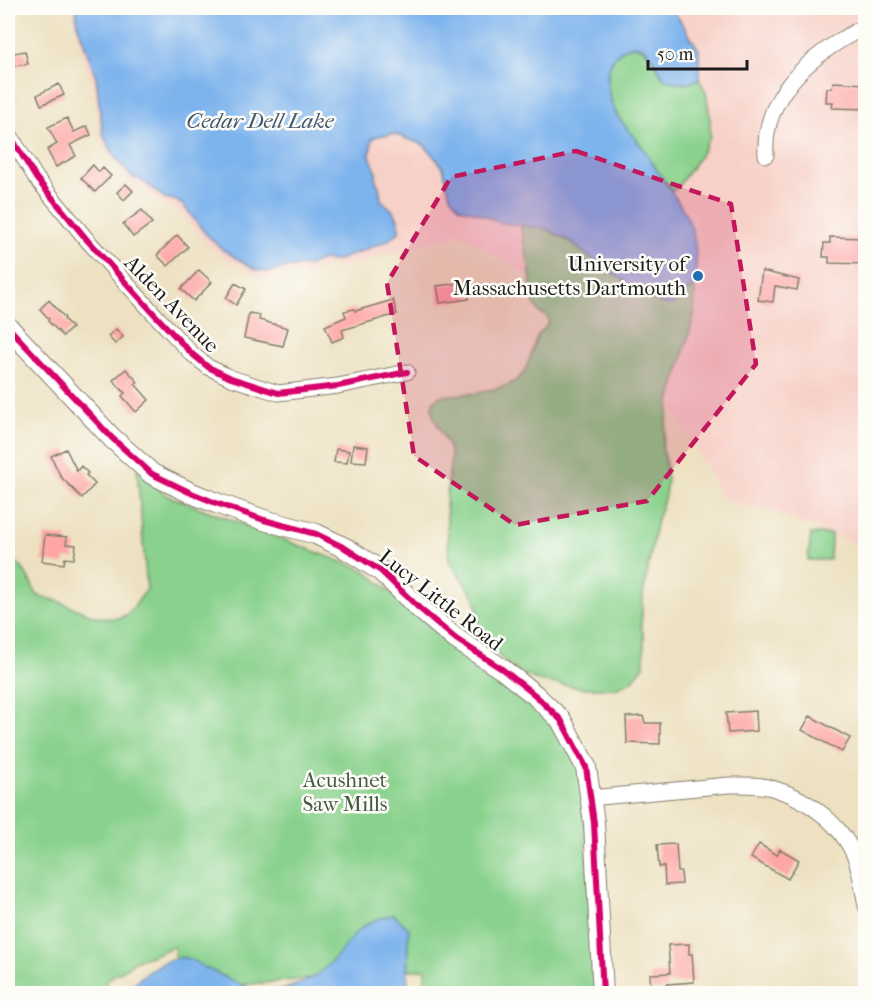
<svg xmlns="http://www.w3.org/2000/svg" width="873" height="1001" viewBox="0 0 873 1001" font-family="'IM FELL French Canon',serif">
<rect width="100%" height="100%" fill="#fdfcf7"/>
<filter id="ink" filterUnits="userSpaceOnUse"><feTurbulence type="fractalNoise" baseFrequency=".0167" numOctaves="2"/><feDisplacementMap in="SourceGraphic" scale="12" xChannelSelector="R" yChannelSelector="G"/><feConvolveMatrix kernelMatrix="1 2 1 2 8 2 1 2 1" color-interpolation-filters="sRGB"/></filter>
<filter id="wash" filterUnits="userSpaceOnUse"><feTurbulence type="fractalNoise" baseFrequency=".008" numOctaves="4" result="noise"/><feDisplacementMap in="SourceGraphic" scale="24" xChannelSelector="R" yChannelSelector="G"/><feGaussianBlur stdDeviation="1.35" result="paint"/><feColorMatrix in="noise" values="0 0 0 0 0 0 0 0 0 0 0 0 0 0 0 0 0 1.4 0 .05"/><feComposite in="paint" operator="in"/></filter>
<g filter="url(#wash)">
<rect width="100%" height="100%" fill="#ede1c1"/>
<!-- built -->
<path fill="#f7d1c8" d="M72 8H865V548L774 512 725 501 633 339 461 234 342 267H329L311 273 278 278H262L223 257 204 241 177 209 160 202 126 178 101 142 100 130 92 81 77 37Z"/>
<!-- green -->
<path fill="#89d18c" stroke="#527654" stroke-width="1.5" d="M633 46C649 48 655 63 662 76L686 84 699 79 706 92 710 117V137L698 159 676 189 672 191C660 176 651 160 640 144 632 133 621 124 615 111 604 88 602 52 633 46Z
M521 225 547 229 569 241 584 253 620 278 673 305 693 286 695 292 694 316 670 402 662 448 665 457 667 483 664 499 657 519 643 595 641 626 644 637V666L632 681 615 688H583L539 681 515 670 483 641 479 627 477 605 473 595 449 560 446 502 451 455 448 445 434 418 432 408 433 402 440 396 479 393C486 389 494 390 502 387 529 379 528 361 536 339 539 331 548 328 549 320L546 315 540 313C527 293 533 293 530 272 528 256 522 241 521 225Z
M137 469 166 495 366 571 484 673 489 672 547 706 580 761 597 993H425V969L178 990 174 947H172L151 956 136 960 123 970 112 976 106 982 105 993H8V557C26 567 28 578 37 595 43 598 48 598 54 600 75 606 105 627 126 615 134 610 139 597 147 590Z
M811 534H831L830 560H808Z"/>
<!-- water -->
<path fill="#7eb4ed" stroke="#4d6884" stroke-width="1.5" d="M76 8H672L699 50V79L686 84 666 80C657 71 654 54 642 47 637 44 628 46 624 49 602 62 606 89 614 110 620 123 631 132 639 143 647 152 652 164 659 173 679 204 696 220 696 259 696 267 697 280 692 286 689 291 677 300 673 305L660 303 620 278 584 253 569 241 547 229 502 223 470 210 460 208 450 196 443 167 424 145 394 134 377 136 372 139 370 156 376 172V182L379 186 381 200C393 210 400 215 399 232L387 241 336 261 322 260 309 266 291 267 269 272 256 270 223 250 205 233 184 206 175 200 165 198 141 180 132 177 115 157 103 135 96 77 78 26Z
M394 915 409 929C407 951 407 972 408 993H124C138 979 156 962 177 958 190 955 199 966 210 970 231 979 250 993 274 992 282 991 289 988 296 985 307 981 316 977 324 969 352 945 351 922 394 915Z"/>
<g id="blocks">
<!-- building -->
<path fill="#fda6a5" d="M25 51 28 64 9 67 8 54Z
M833 82 866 84V109L832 108 833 102H826L827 88H832Z
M59 84 64 95 41 105 37 95Z
M67 118 74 132 87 126 91 135 70 145 76 156 56 167 47 150 57 144 48 127Z
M93 165 99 172 103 168 111 176 95 192 81 178Z
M126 184 133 191 124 200 117 192Z
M142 210 152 223 133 237 123 224Z
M177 235 188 247 168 266 157 255Z
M830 237 866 238V264L829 263V257H823L824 243H830Z
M199 270 212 282 194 301 181 289Z
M762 271 799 280 797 290 775 286 773 302 758 300Z
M467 282 469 299 440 303 437 286Z
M235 283 246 289 236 305 226 298Z
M49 300 65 318 64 319 72 328 63 336 48 321 49 319 40 309Z
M393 300 397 314 342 330 344 337 332 342 325 326 346 317 344 311 354 309 355 311Z
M249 313 260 315 259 320 288 328 283 346 244 338Z
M116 329 123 337 115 344 108 336Z
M126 369 138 382 135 384 149 400 136 412 122 396 125 393 113 380Z
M353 445 368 447 366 462 351 461Z
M66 449 77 471 81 466 88 473 86 475 95 484 82 498 61 477 51 456Z
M336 449 349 451 347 463 334 462Z
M45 535 67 537 66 544 76 545 74 559 65 558 64 564 42 561Z
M756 711 757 731 728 733 726 713Z
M643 716 645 723H660V744L627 743 626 717Z
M810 716 850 738 842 752 802 730Z
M676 844 678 872H681L682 884 665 885 664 866 659 867 657 845Z
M759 844 777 855 780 849 799 860 788 879 751 858Z
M689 944V954H692L694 982 667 984V988L651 990 650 974 670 973 668 945Z"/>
</g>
</g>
<g filter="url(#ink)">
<use href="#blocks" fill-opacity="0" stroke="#847e6e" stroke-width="1.5"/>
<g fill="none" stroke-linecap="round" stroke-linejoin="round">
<!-- minor casing -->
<g stroke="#847e6e" stroke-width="17">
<path id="minor" d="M8 132 36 178 88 241 157 317 191 353 208 367 231 378 278 393 338 386 407 372
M766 155C762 92 815 52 866 26
M590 798 729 785C744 785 760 784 775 789 809 799 844 826 856 860 861 875 863 890 866 906"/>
</g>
<!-- tertiary casing -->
<g stroke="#847e6e" stroke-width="22">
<path id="tertiary" d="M8 327 112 438 152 474 189 492 216 503 264 520 316 534 345 548 381 571 419 608 456 639 502 669 535 695 561 720 586 767 594 823 603 994"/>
</g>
<!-- minor -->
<use href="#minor" stroke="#fff" stroke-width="15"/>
<!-- tertiary -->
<use href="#tertiary" stroke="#fff" stroke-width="20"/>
<!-- cycleway casing -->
<g stroke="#fdfcf7" stroke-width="10">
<path id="cycleway" d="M8 132 36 178 88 241 157 317 191 353 208 367 231 378 278 393 338 386 407 372
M8 327 112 438 152 474 189 492 216 503 264 520 316 534 345 548 381 571 419 608 456 639 502 669 535 695 561 720 586 767 594 823 603 994"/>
</g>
<!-- cycleway -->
<use href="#cycleway" stroke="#d6006c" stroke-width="6"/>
</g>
</g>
<!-- marked area -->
<path fill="#c2185b" fill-opacity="0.2" stroke="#c2185b" stroke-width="4.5" stroke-dasharray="12 8" stroke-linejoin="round" d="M576 151 731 204 756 364 647 501 515 525 414 456 387 283 451 177Z"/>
<!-- markers -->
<circle fill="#1f6fb2" stroke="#fdfcf7" stroke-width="2" cx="698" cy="276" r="6"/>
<g text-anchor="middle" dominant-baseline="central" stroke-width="5" stroke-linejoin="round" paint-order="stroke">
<!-- poi labels -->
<g font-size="21" fill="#1c1c1c" stroke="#fdfcf7" text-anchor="end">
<text x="686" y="264">University of<tspan x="686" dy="24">Massachusetts Dartmouth</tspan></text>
</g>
<!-- street labels -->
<g font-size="21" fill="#1c1c1c" stroke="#fdfcf7">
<text transform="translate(172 304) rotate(46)">Alden Avenue</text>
<text transform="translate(441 600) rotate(38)">Lucy Little Road</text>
</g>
<!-- park labels -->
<g font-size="21" fill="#425b43" stroke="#fdfcf7">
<text x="345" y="780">Acushnet<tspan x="345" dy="24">Saw Mills</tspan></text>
</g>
<!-- water labels -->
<g font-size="22" font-style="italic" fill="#435970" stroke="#fdfcf7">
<text x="260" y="121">Cedar Dell Lake</text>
</g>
</g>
<!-- margin -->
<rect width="873" height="1001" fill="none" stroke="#fdfcf7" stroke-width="30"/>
<!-- scale -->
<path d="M648 60v9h99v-9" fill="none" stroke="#1c1c1c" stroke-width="3"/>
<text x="657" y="60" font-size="18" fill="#1c1c1c" stroke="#fdfcf7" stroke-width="4.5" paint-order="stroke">50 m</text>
</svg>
